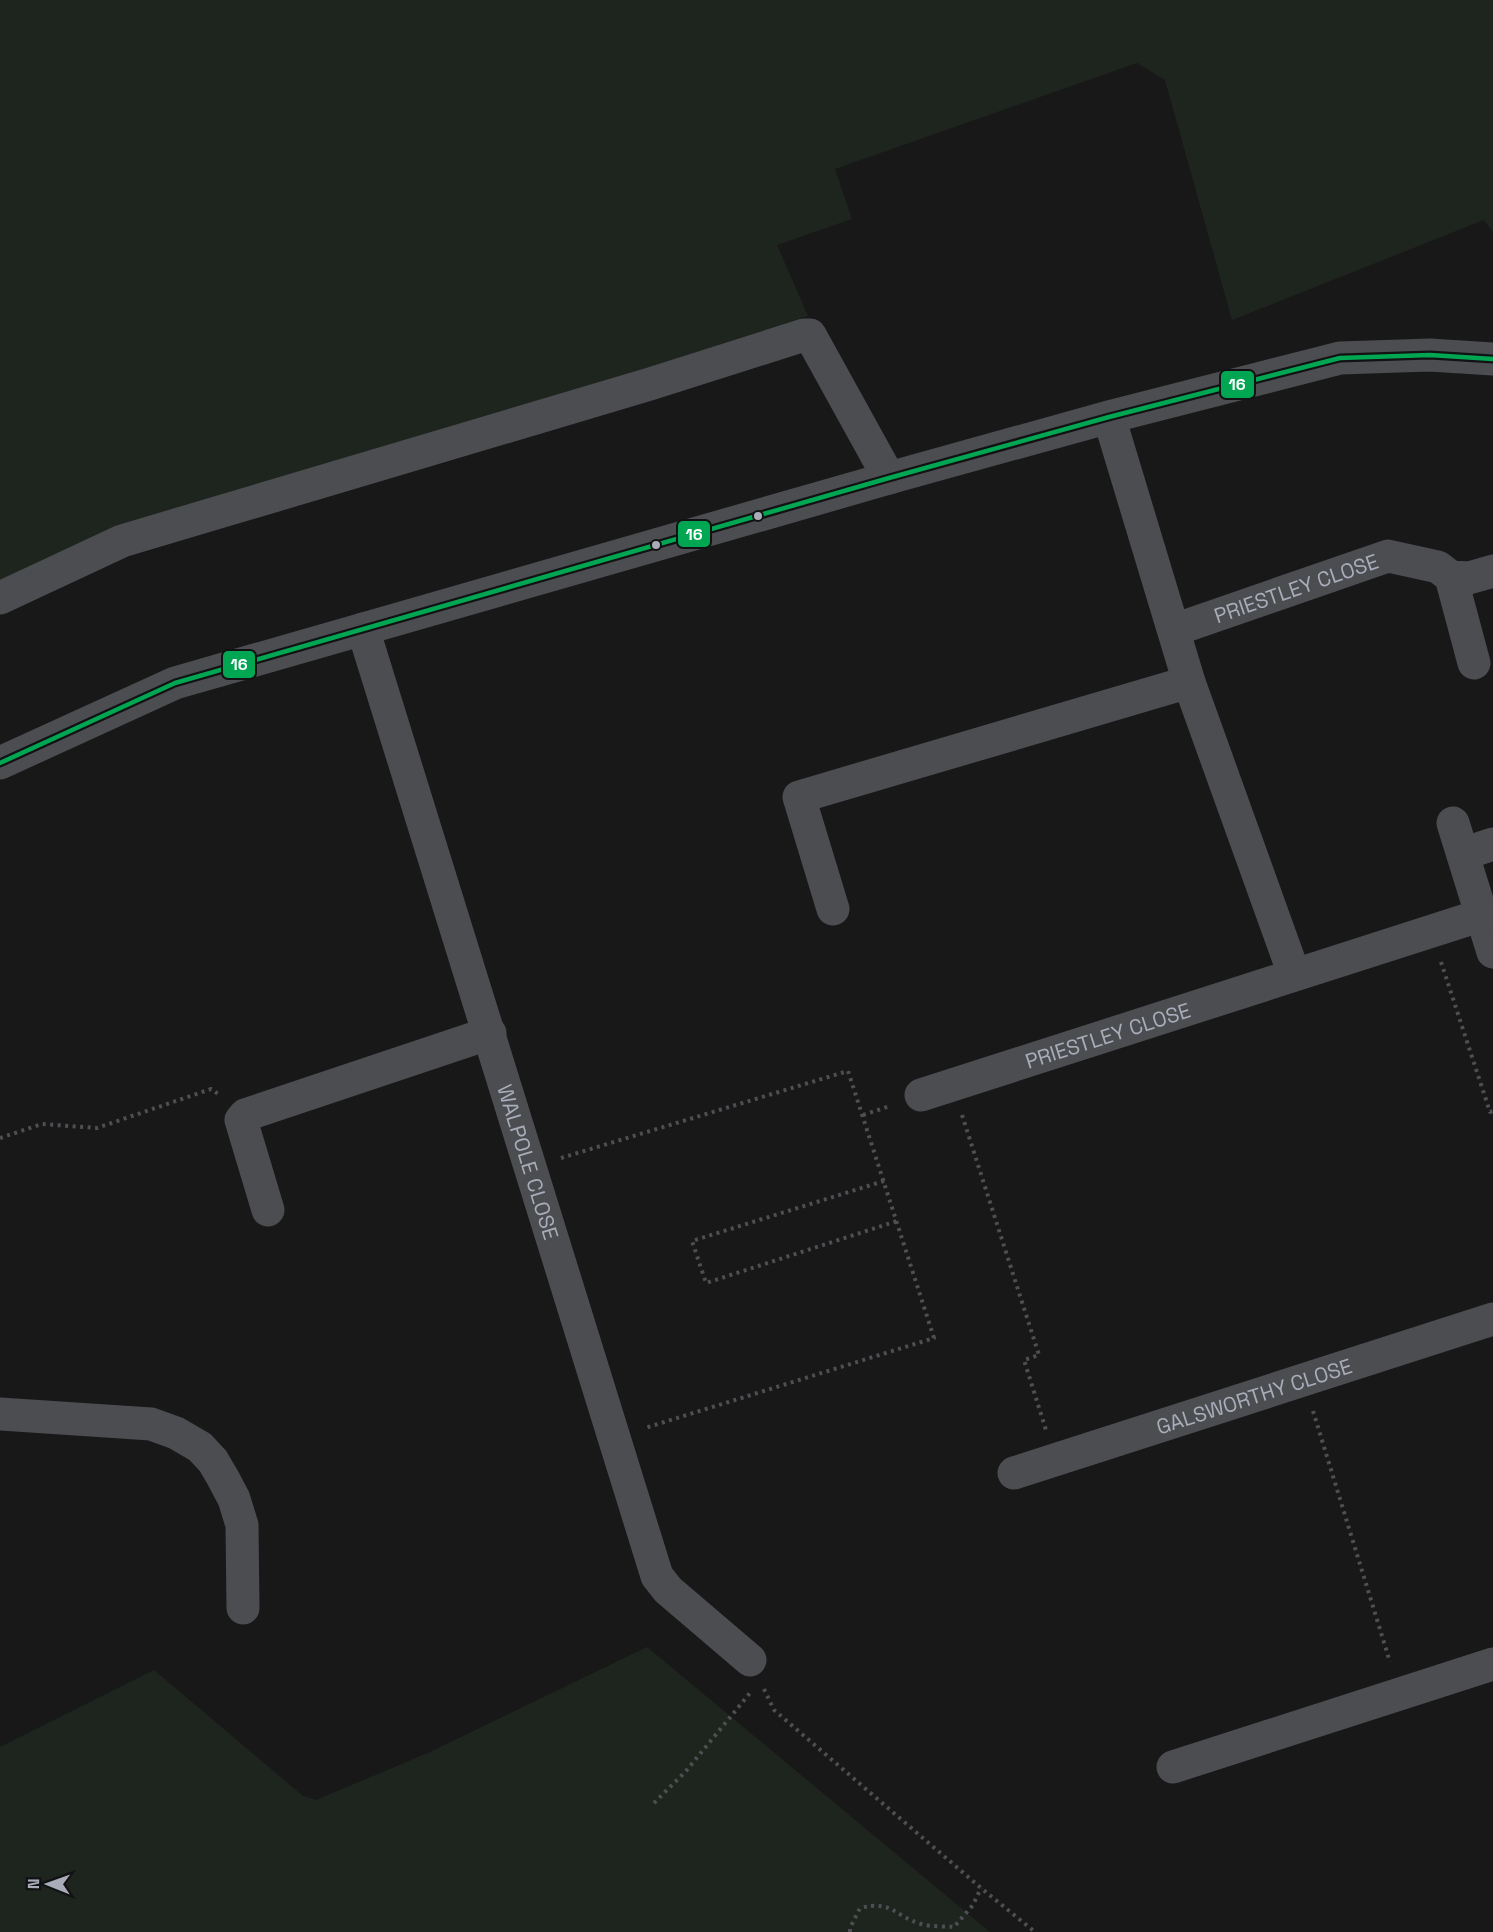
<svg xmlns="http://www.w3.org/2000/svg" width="1493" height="1932" viewBox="0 0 1493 1932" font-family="'Space Grotesk',sans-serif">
<rect width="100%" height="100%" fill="#181818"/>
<!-- green -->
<path fill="#1e251f" d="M0 0H1493V232L1484 220 1232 320 1165 80 1137 63 835 169 852 219 777 245 808 316 73 555 0 587Z
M647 1647 990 1932H0V1747L154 1670 303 1796 316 1800 430 1752Z"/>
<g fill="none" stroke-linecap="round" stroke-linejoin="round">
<!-- path -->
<path stroke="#4e4f53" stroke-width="4" stroke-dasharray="3 4.5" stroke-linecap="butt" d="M1441 962 1490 1112 1493 1111
M863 1115 890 1106
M962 1115 1039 1355 1024 1360 1046 1430
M0 1138 42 1124 97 1128 211 1089 218 1094
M561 1158 848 1071 934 1338 645 1428
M884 1181 692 1241 706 1283 897 1221
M1313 1411 1390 1662
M764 1689 774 1710 981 1888 1035 1932
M654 1803 686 1771 750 1693
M850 1932V1928L860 1908C893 1900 894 1916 921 1924 931 1927 944 1926 954 1927L973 1905 981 1888"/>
<!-- minor -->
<g stroke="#4c4d51" stroke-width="33">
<path d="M1109 417 1189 682 1294 974"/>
<path d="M1451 577 1474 663"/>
<path d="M0 598 122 541 650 384 804 335H810L889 478"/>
<path id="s1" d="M363 629 657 1576 668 1590 750 1660"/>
<path id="s2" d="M1174 630 1388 556 1438 567 1451 577 1469 578 1493 571"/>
<path d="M0 763 175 683 889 478 1109 417 1340 358 1430 355 1493 359"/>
<path d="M1453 823 1493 952"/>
<path d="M1463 854 1493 844"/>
<path d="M833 909 799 797 1189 682"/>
<path id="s3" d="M921 1095 1482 915"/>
<path d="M268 1210 241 1120 245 1115 490 1033"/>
<path d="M0 1414 151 1424 176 1433 200 1447 213 1461 223 1478 234 1499 242 1525 243 1608"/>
<path id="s4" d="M1014 1473 1493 1319"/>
<path d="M1173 1767 1493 1664"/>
</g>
<!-- bus-1 casing -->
<g stroke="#121214" stroke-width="9">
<path id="bus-1" d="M0 763 175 683 889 478 1109 417 1340 358 1430 355 1493 359"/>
</g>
<!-- bus-1 -->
<use href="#bus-1" stroke="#00a651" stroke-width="4.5"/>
</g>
<!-- markers -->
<g fill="#a8adb9" stroke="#121214" stroke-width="2">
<circle cx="758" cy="516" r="5"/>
<circle cx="656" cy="545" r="5"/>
</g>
<g text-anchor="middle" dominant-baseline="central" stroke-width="4.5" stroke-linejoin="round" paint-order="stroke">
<!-- street labels -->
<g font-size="21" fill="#a8adb9" stroke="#121214">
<text stroke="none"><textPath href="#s2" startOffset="129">PRIESTLEY CLOSE</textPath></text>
<text stroke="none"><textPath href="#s3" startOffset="196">PRIESTLEY CLOSE</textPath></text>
<text stroke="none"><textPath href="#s1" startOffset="558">WALPOLE CLOSE</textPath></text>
<text stroke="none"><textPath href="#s4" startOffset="252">GALSWORTHY CLOSE</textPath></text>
</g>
</g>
<g stroke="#121214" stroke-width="2">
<rect x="1220" y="370" width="35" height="29" rx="6" fill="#00a651"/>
<rect x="677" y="520" width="34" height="28" rx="6" fill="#00a651"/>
<rect x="222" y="650" width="34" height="29" rx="6" fill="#00a651"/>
</g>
<g font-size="16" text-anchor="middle" font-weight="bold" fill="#fff">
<text x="1237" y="390">16</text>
<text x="694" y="540">16</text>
<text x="239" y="670">16</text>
</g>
<!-- north arrow -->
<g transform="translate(48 1884) rotate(271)" stroke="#121214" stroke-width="4.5" paint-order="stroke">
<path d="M0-4.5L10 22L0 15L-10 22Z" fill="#a8adb9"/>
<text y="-9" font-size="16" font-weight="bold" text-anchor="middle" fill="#a8adb9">N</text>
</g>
</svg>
